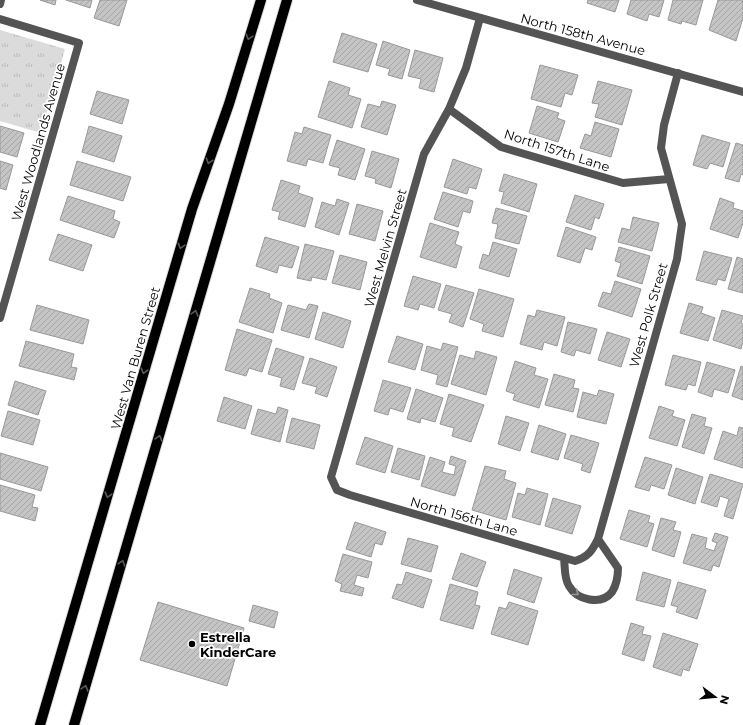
<svg xmlns="http://www.w3.org/2000/svg" width="743" height="725" viewBox="0 0 743 725" font-family="Montserrat,sans-serif">
<defs>
<pattern id="park-tufts" width="24" height="20" patternUnits="userSpaceOnUse"><rect width="24" height="20" fill="#dbdbdb"/><path d="M3 7l-1-3M5 7V3M7 7l1-3M15 17l-1-3M17 17v-4M19 17l1-3" fill="none" stroke="#bababa"/></pattern>
<pattern id="building-hatch" width="6" height="6" patternUnits="userSpaceOnUse"><rect width="6" height="6" fill="#c4c4c4"/><path d="M-1 1l2-2M0 6l6-6M5 7l2-2" fill="none" stroke="#a7a7a7"/></pattern>
</defs>
<rect width="100%" height="100%" fill="#fff"/>
<!-- park -->
<path fill="url(#park-tufts)" d="M0 30 65 49 41 133 0 121Z"/>
<!-- building -->
<path fill="url(#building-hatch)" stroke="#989898" d="M40 0H56L55 5Z
M66 0H92L90 8Z
M100 0H127L119 26 94 18Z
M588 0H619L615 12 587 3Z
M631 0H664L659 17 649 14 647 21 627 14Z
M673 0H703L696 25 682 21 681 24 668 20Z
M718 0H743V18L736 41 709 30Z
M342 33 377 44 368 72 333 62Z
M383 41 410 50 402 79 388 75 390 69 376 65Z
M415 50 443 58 434 92 419 88 421 79 408 76Z
M540 65 578 75 572 95 565 93 561 107 531 99Z
M329 81 350 88 348 95 361 99 352 128 318 117Z
M598 81 632 90 622 125 595 117 599 104 592 103Z
M97 91 129 100 122 124 90 114Z
M382 101 396 105 387 135 361 127 368 104 380 107Z
M537 106 559 113 557 118 565 121 558 142 529 133Z
M595 122 619 129 611 157 580 148 585 134 591 136Z
M0 126 24 133 17 157 0 152Z
M89 126 122 136 114 162 82 152Z
M304 127 331 135 323 163 308 159 306 166 287 161 295 132 302 134Z
M702 135 730 143 723 167 710 163 707 169 693 165Z
M337 140 365 149 355 180 338 175 340 168 329 165Z
M736 143 743 145V175L741 174 739 182 725 178Z
M372 151 399 159 391 188 375 183 376 179 365 176Z
M453 159 482 169 476 189 469 187 467 194 444 187Z
M0 161 13 165 6 190 0 188Z
M77 161 131 177 123 201 70 185Z
M504 174 537 184 529 212 501 203 504 192 499 191Z
M281 180 300 186 298 193 313 198 305 227 278 219 280 212 272 210Z
M443 192 473 201 470 213 463 211 458 227 434 219Z
M575 195 604 204 599 219 595 217 591 230 566 222Z
M68 196 115 211 113 219 120 222 114 238 60 220Z
M720 198 734 203 733 208 743 211V223L738 238 710 229Z
M337 199 349 203 339 235 315 227 322 202 335 206Z
M357 204 383 211 375 241 349 234Z
M496 208 527 216 519 244 495 238 498 224 492 223Z
M633 217 659 223 652 251 618 242 622 228 630 230Z
M430 223 459 232 455 244 462 247 456 268 420 257Z
M566 227 596 237 592 250 585 248 580 263 557 256Z
M58 234 92 245 83 271 49 260Z
M265 237 299 247 292 268 279 265 277 273 256 266Z
M493 242 517 249 509 277 479 268 483 254 489 256Z
M305 244 334 251 326 280 312 277 311 281 297 278Z
M619 247 650 256 642 284 617 276 621 263 615 261Z
M704 251 732 258 725 281 718 279 716 285 696 280Z
M340 255 367 262 360 290 332 283Z
M737 257 743 259V293L728 289Z
M413 276 441 284 434 308 420 304 418 310 404 306Z
M615 281 641 289 632 317 598 306 603 292 611 294Z
M446 285 474 293 463 327 449 322 452 314 438 310Z
M250 288 270 294 269 298 282 303 273 333 239 322Z
M479 289 514 299 503 337 482 331 484 324 470 319Z
M689 303 703 307 701 313 715 318 708 341 680 333Z
M309 304 318 306 309 338 281 330 288 305 306 310Z
M37 305 89 320 83 344 30 330Z
M537 310 565 317 557 346 544 342 542 350 520 344 528 315 535 317Z
M722 310 743 316 741 323 743 324V341L741 349 713 340Z
M323 312 351 321 343 348 315 339Z
M568 322 597 329 590 354 576 350 574 356 561 352Z
M237 329 272 340 262 372 249 368 246 376 225 370Z
M607 332 630 339 621 367 598 360Z
M397 336 423 344 415 370 388 362Z
M26 341 74 354 71 367 77 368 74 380 19 366Z
M443 343 458 347 447 387 436 384 438 375 421 370 427 346 441 350Z
M276 348 304 357 294 390 280 386 282 378 268 374Z
M476 351 497 357 486 395 451 384 460 355 474 359Z
M673 355 701 362 695 386 688 384 686 390 665 385Z
M310 358 337 367 327 397 315 393 317 387 302 383Z
M515 361 536 368 534 375 548 379 539 408 513 400 515 394 506 391Z
M707 362 735 370 728 393 714 389 712 397 698 392Z
M741 366 743 367V400L732 396Z
M554 374 575 380 573 388 579 389 573 412 545 405Z
M383 380 411 388 403 412 390 408 388 415 374 411Z
M15 381 46 391 38 415 8 405Z
M416 389 443 398 435 422 421 418 420 423 407 419Z
M599 390 614 394 606 424 577 417 583 392 597 396Z
M449 394 484 405 471 442 452 436 454 428 440 424Z
M224 397 252 406 245 429 217 421Z
M659 406 674 411 672 416 685 420 677 446 649 438Z
M278 407 288 410 280 442 251 434 258 409 276 414Z
M8 411 40 420 33 445 1 436Z
M692 414 706 418 704 426 712 428 704 454 682 447Z
M506 416 529 423 520 451 498 444Z
M292 418 320 425 314 449 286 442Z
M539 425 566 434 558 460 531 452Z
M739 427 743 428V468L714 459 723 431 737 436Z
M571 435 599 443 590 473 581 470 583 464 564 458Z
M365 437 393 446 385 473 356 464Z
M398 448 425 456 419 480 391 472Z
M0 453 48 467 41 491 0 479Z
M451 456 466 461 455 496 421 486 430 457 445 462 442 472 454 475 456 466 449 464Z
M645 457 672 465 664 489 651 485 649 491 635 487Z
M485 466 506 471 504 479 516 483 506 520 472 510Z
M676 468 703 477 695 504 668 495Z
M710 474 743 484 733 519 724 516 729 499 720 496 717 507 701 502Z
M0 485 35 495 32 507 38 508 35 521 0 511Z
M527 488 548 494 540 525 512 517 518 493 525 495Z
M553 498 581 506 572 534 545 526Z
M629 510 650 516 648 522 654 524 647 547 620 539Z
M661 518 676 522 673 530 681 532 674 557 652 550Z
M355 522 386 532 382 545 375 543 371 557 346 549Z
M715 533 728 537 719 567 713 565 711 571 683 563 692 534 707 538 705 548 714 551 717 543 712 541Z
M408 538 438 546 431 572 401 564Z
M461 553 486 562 477 587 452 579Z
M343 554 372 562 368 578 357 575 354 585 364 588 362 596 340 591 342 584 335 581Z
M514 569 542 578 534 603 507 594Z
M406 572 432 580 423 608 392 598 397 584 402 585Z
M643 572 671 580 664 607 636 600Z
M678 582 706 590 697 619 676 612 678 607 671 605Z
M450 584 478 592 475 605 480 606 473 629 440 620Z
M158 602 244 628 227 686 140 660Z
M509 602 538 611 528 645 491 634 499 607 506 609Z
M253 605 278 612 274 628 249 621Z
M631 623 644 627 642 634 651 636 644 661 622 654Z
M663 633 698 644 689 671 683 669 681 676 653 667Z"/>
<g fill="none" stroke-linecap="round" stroke-linejoin="round">
<!-- primary casing -->
<g stroke="#dbdbdb" stroke-width="12">
<path id="primary" d="M40 725 192 209 229 104 261 0
M74 725 287 0"/>
</g>
<!-- minor -->
<path stroke="#545454" stroke-width="8" d="M0 4 1 0
M480 18 466 68 449 109 424 154 331 477 337 490 350 495 575 561C588 557 592 551 598 539L677 259 682 224 661 148 664 125 678 73
M0 19 79 43 0 318
M449 109 501 147 623 183 669 179
M564 558C565 566 564 579 569 586 577 600 601 606 612 592 617 584 618 576 618 568L598 539"/>
<!-- tertiary -->
<path stroke="#545454" stroke-width="8" d="M417 0 743 92"/>
<!-- primary -->
<use href="#primary" stroke="#000" stroke-width="10"/>
</g>
<!-- one-way arrows -->
<defs><path id="oneway-chevron" d="M-2-3.5L2.5 0L-2 3.5" fill="none" stroke-width="1.6" stroke-linecap="round" stroke-linejoin="round"/></defs>
<g stroke="#595959">
<use href="#oneway-chevron" transform="translate(249 37) rotate(107)"/>
<use href="#oneway-chevron" transform="translate(209 161) rotate(109)"/>
<use href="#oneway-chevron" transform="translate(181 246) rotate(106)"/>
<use href="#oneway-chevron" transform="translate(195 313) rotate(-74)"/>
<use href="#oneway-chevron" transform="translate(144 371) rotate(106)"/>
<use href="#oneway-chevron" transform="translate(159 438) rotate(-74)"/>
<use href="#oneway-chevron" transform="translate(108 495) rotate(106)"/>
<use href="#oneway-chevron" transform="translate(122 563) rotate(-73)"/>
<use href="#oneway-chevron" transform="translate(85 688) rotate(-74)"/>
</g>
<use stroke="#989898" href="#oneway-chevron" transform="translate(576 593) rotate(38)"/>
<!-- markers -->
<circle fill="#000" stroke="#fff" stroke-width="1.5" cx="192" cy="644" r="4"/>
<g text-anchor="middle" dominant-baseline="central" stroke-width="3.5" stroke-linejoin="round" paint-order="stroke">
<!-- street labels -->
<g font-size="13" fill="#000" stroke="#fff">
<text transform="translate(583 34) rotate(15)">North 158th Avenue</text>
<text transform="translate(38 142) rotate(-74)">West Woodlands Avenue</text>
<text transform="translate(557 150) rotate(18)">North 157th Lane</text>
<text transform="translate(385 248) rotate(-74)">West Melvin Street</text>
<text transform="translate(648 315) rotate(-74)">West Polk Street</text>
<text transform="translate(135 358) rotate(-74)">West Van Buren Street</text>
<text transform="translate(464 516) rotate(16)">North 156th Lane</text>
</g>
<!-- poi labels -->
<g font-size="13" font-weight="bold" fill="#000" stroke="#fff" text-anchor="start">
<text x="200" y="637">Estrella<tspan x="200" dy="15">KinderCare</tspan></text>
</g>
</g>
<!-- north arrow -->
<g transform="translate(715 697) rotate(106)" stroke="#ffffff" stroke-width="3" paint-order="stroke">
<path d="M0-3L7 15L0 10L-7 15Z" fill="#000000"/>
<text y="-6" font-size="11" font-weight="bold" text-anchor="middle" fill="#000000">N</text>
</g>
</svg>
